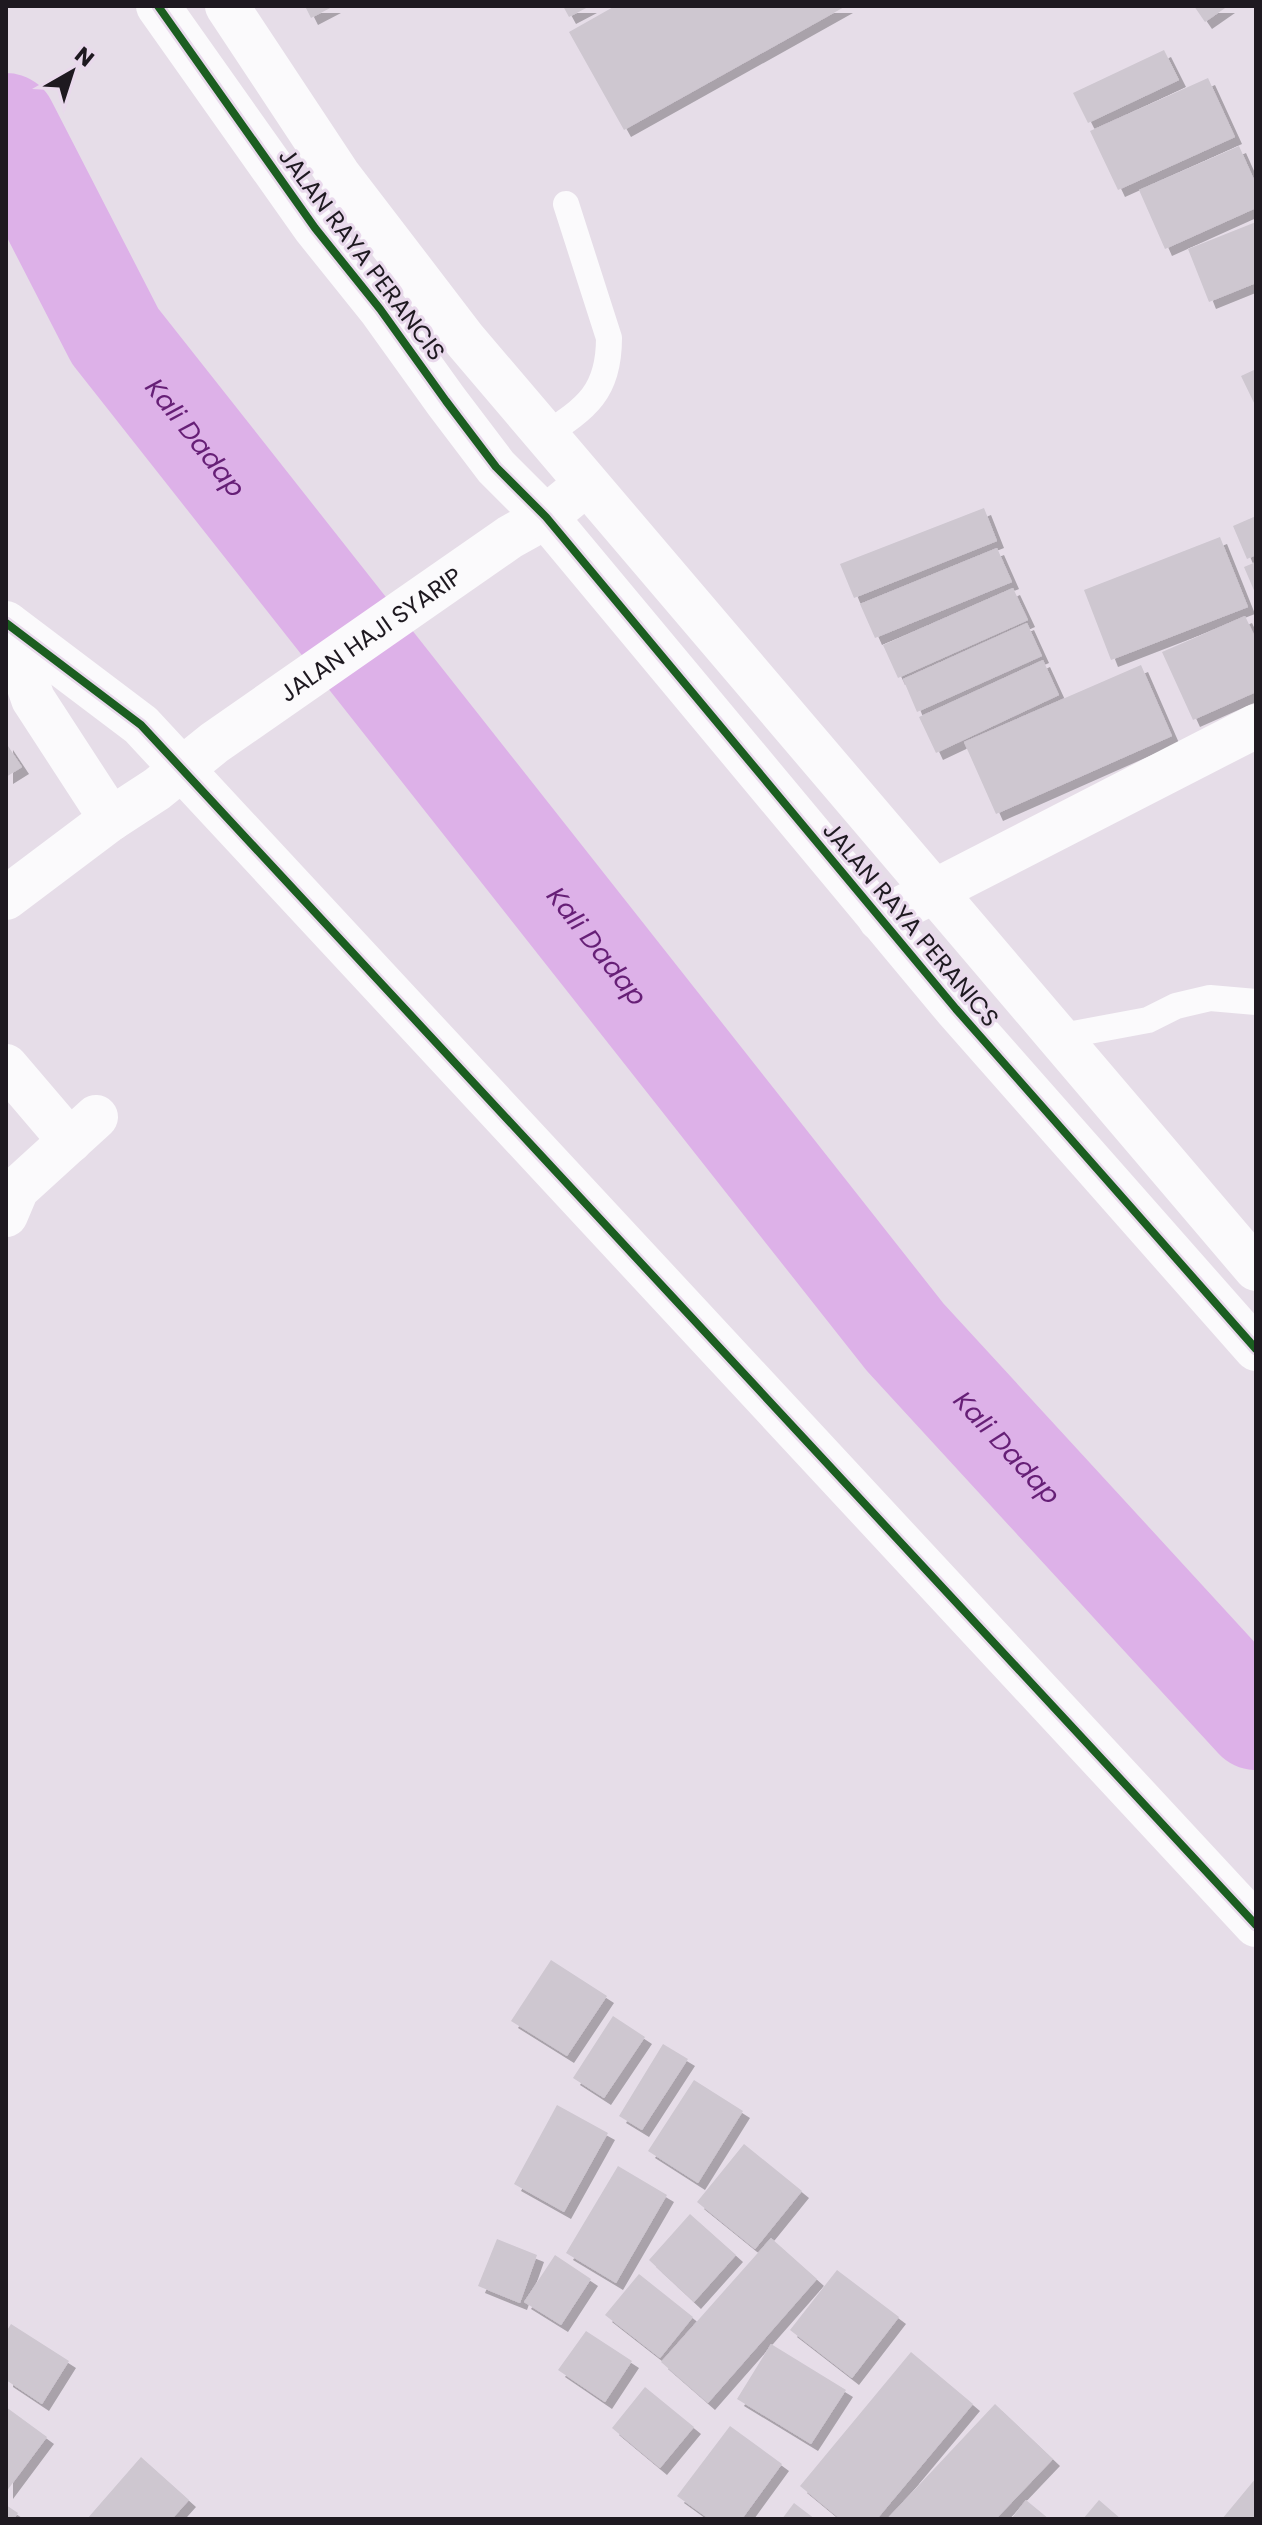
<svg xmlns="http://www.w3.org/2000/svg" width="1262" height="2525" viewBox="0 0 1262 2525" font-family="Poppins,sans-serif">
<defs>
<filter id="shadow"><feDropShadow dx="7" dy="7" stdDeviation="0" flood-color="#0004"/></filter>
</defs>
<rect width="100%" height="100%" fill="#e6dde8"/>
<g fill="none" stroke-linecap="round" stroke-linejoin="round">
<!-- river -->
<path stroke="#ddb1e8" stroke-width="102" id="s1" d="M6 124 115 336 905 1337 1256 1719"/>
</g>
<!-- building -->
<path fill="#cec7d0" filter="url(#shadow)" d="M305 6H334L311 18Z
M563 6H590L569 17Z
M615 6H846L624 130 569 32Z
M1194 6H1228L1205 22Z
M1164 50 1179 80 1088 123 1073 93Z
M1208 78 1235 137 1118 190 1090 131Z
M1239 146 1256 184V208L1165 249 1139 190Z
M1256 222V283L1209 302 1188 249Z
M1256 369V407L1241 376Z
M984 508 997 541 854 598 840 564Z
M1256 516V555L1247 559 1233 526Z
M1220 537 1248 607 1111 660 1084 590Z
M997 548 1012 582 875 638 860 604Z
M1256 562V595L1244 567Z
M1013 588 1028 620 898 678 883 645Z
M1245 616 1256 639V692L1193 720 1162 652Z
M1027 623 1042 656 917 712 903 679Z
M1043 660 1059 695 936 753 919 717Z
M1141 665 1172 736 996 814 964 742Z
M6 743 22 767 6 777Z
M551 1960 607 1996 567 2056 511 2021Z
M613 2016 645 2037 604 2098 573 2078Z
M663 2044 688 2059 642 2130 619 2116Z
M694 2080 743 2111 698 2183 648 2151Z
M557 2105 608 2133 564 2212 514 2184Z
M744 2144 802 2191 755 2249 697 2202Z
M618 2166 667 2195 616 2283 566 2253Z
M690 2214 736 2255 694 2302 649 2260Z
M771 2238 817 2279 708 2403 661 2362Z
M497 2239 537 2255 520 2303 478 2286Z
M555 2255 591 2279 561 2325 524 2302Z
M837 2270 899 2317 852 2378 790 2330Z
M639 2274 693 2317 660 2358 605 2315Z
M11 2324 69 2361 42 2404 6 2380V2332Z
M586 2331 632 2361 605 2402 558 2370Z
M771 2344 846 2390 811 2444 737 2399Z
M911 2352 973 2404 877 2519H840L800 2486Z
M645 2387 694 2427 660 2468 612 2428Z
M995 2404 1053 2459 996 2519H887Z
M6 2407 47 2437 6 2492Z
M730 2426 782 2464 742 2519H709L677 2496Z
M141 2457 189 2500 172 2519H87Z
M1256 2478V2519H1222Z
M1026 2500 1049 2519H1011Z
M1099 2500 1121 2519H1083Z
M794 2503 815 2519H782Z
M6 2505 18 2513 14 2519H6Z"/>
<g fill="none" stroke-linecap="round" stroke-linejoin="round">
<!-- service -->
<path stroke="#fbfafc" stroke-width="26" d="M544 436C586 408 609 393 609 338L566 204
M1057 1037 1148 1020 1176 1006 1210 998 1256 1002"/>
<!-- minor -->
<g stroke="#fbfafc" stroke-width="44">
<path d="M6 623 141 725 1256 1925"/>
<path d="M8 625 33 699 111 819"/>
<path id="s2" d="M6 898 111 819 157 789 214 743 510 537 546 517 586 484"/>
<path d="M880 919 1256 726"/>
<path d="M6 1066 70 1141"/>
<path d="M6 1215 17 1189 96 1117"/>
</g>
<!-- tertiary -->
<path stroke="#fbfafc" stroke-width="44" d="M158 6 315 228 380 309 446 401 496 467 546 517 956 1009 1256 1349
M227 6 338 174 465 340 1256 1269"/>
<!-- cycleway casing -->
<g stroke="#e9d9ec" stroke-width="13">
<path id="cycleway" d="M158 6 315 228 380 309 446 401 496 467 546 517 956 1009 1256 1349
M6 623 141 725 1256 1925"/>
</g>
<!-- cycleway -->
<use href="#cycleway" stroke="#1b5e20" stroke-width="8"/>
</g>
<g text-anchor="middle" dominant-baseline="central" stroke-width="6" stroke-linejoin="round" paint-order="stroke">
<!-- street labels -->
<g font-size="24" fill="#1e1920" stroke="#e9d9ec">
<text transform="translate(362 254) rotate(53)">JALAN RAYA PERANCIS</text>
<text stroke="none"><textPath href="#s2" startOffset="450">JALAN HAJI SYARIP</textPath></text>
<text transform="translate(911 924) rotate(50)">JALAN RAYA PERANICS</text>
</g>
<!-- water labels -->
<g font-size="26" font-style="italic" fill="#661f76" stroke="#e9d9ec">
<text stroke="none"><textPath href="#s1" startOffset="368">Kali Dadap</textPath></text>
<text stroke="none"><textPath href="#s1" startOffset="1016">Kali Dadap</textPath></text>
<text stroke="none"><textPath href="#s1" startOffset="1664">Kali Dadap</textPath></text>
</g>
</g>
<!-- border -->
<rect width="1262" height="2525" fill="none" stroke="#1e1920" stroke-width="16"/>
<!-- north arrow -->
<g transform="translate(72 72) rotate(39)" stroke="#e9d9ec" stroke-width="6" paint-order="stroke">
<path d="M0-6L14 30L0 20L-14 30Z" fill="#1e1920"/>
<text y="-12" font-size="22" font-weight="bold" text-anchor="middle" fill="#1e1920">N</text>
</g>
</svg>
